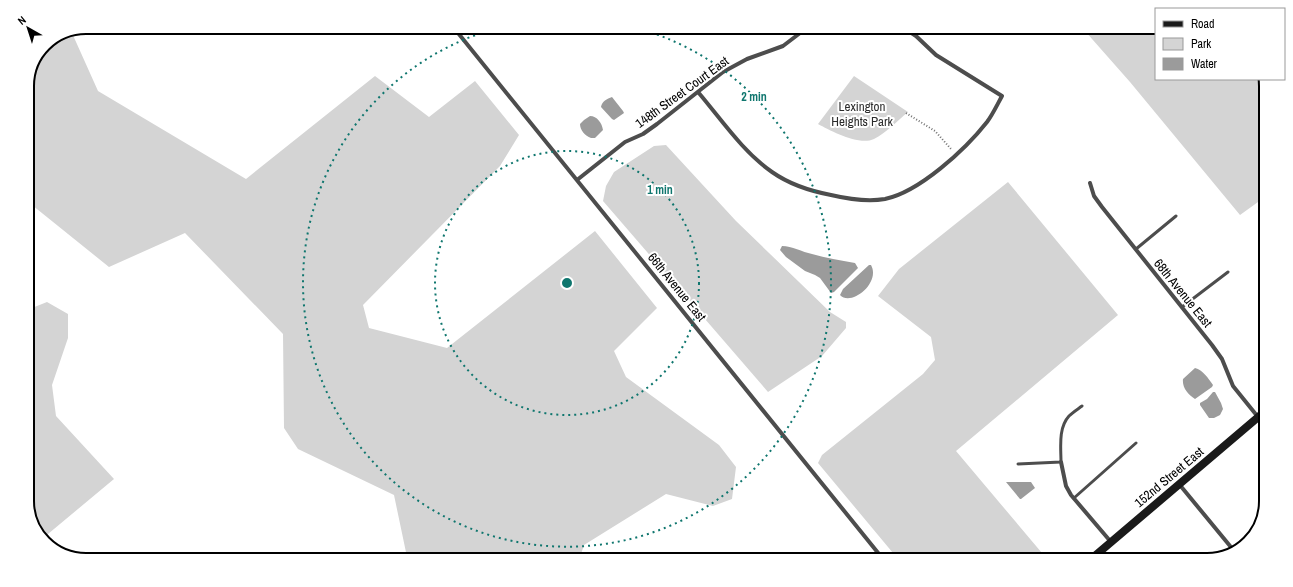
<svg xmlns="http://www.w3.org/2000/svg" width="1293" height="587" viewBox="0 0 1293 587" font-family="'Archivo Narrow',sans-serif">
<rect width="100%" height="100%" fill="#fff"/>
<!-- green -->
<path fill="#d4d4d4" d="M1085 31H1154L1156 34V79H1265L1266 82 1265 197 1240 215 1130 82Z
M72 33 98 91 246 179 375 76 429 117 475 81 519 135 500 166 363 305 369 328 447 348 595 231 657 308 614 351 626 377 719 445 736 467 732 499 713 506 666 494 584 545 580 557H407L394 495 298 449 284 428 283 334 185 233 109 267 27 201V82L44 44Z
M854 76 908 112C897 121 886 133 874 139 859 146 831 131 818 124Z
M666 145 736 221 830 312 846 322V328L822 356 768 392 603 201 606 186 614 172 654 146Z
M1008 182 1118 315 956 451 1047 559H898L818 463 822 455 923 374 935 360 931 337 878 296 899 269Z
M47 302 68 314V338L52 385 56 416 114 479 42 539 39 537 27 505V310Z"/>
<!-- water -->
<path fill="#9b9b9b" d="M612 97 623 111 624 113 614 120 612 119 601 107C602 101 607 99 612 97Z
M590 116C597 116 602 123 603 130L595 138H591C585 136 580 130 580 124L584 120Z
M782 246C792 246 802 252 812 254 826 258 840 260 855 263L858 268 834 292 831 293 820 278 815 275 805 271 786 257 780 250Z
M869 265H871C881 283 851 307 840 295L843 289Z
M1195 368C1203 370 1208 378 1213 385L1212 387 1195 399C1188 394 1182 388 1183 379Z
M1213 392H1215L1221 403 1223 409 1220 415 1214 418H1209L1200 405V403L1207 399Z
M1006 482H1031L1035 488 1021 499H1020Z"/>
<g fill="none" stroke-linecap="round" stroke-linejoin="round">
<!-- path -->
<path stroke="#6f6f6f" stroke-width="2" stroke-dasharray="1 2" stroke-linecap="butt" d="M906 113 935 131 952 150"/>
<!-- lane -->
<path stroke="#4d4d4d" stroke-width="3" d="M1136 249 1176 216
M1182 307 1228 272
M1018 464 1061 462C1061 448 1058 428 1069 416 1073 412 1078 409 1082 406
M1074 498 1136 443"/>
<!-- street -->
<path stroke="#4d4d4d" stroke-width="4" d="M454 28 883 559
M698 92C721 119 743 152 772 172 789 184 810 191 831 195 848 199 867 202 885 199 919 192 965 150 987 122 993 114 997 105 1002 96L936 55 916 36 907 30
M577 180 625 142 643 134 657 124 723 72 747 59 783 46 804 30
M1090 183 1094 196 1102 207 1212 345 1222 359 1233 386 1258 417
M1061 462 1066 486 1071 495 1111 542
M1179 484 1235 552"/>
<!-- secondary -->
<path stroke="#1a1a1a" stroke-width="8" d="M1090 560 1263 413"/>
</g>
<!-- distance rings -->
<g fill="none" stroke="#0f766e" stroke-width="2" stroke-dasharray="2 4">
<circle cx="567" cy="283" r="132"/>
<path d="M640 29A264 264 0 1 1 494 29"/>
</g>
<g text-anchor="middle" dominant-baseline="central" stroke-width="4" stroke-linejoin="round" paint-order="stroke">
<!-- street labels -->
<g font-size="13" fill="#000" stroke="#fff">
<text transform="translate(682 92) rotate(-36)">148th Street Court East</text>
<text transform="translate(677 287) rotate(51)">66th Avenue East</text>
<text transform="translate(1183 293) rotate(51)">68th Avenue East</text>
<text transform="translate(1169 477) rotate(-40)">152nd Street East</text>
</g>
<!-- park labels -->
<g font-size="13" fill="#2b2b2b" stroke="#fff">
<text x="862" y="106">Lexington<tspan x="862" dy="15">Heights Park</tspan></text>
</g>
</g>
<!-- crop -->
<path d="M0 0H1293V587H0ZM86 34H1207A52 52 0 0 1 1259 86V501A52 52 0 0 1 1207 553H86A52 52 0 0 1 34 501V86A52 52 0 0 1 86 34Z" fill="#fff" fill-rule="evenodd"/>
<path fill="none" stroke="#000" stroke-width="2" d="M86 34H1207A52 52 0 0 1 1259 86V501A52 52 0 0 1 1207 553H86A52 52 0 0 1 34 501V86A52 52 0 0 1 86 34Z"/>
<circle cx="567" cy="283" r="6" fill="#0f766e" stroke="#fff" stroke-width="2"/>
<g font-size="12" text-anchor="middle" font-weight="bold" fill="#0f766e" stroke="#fff" stroke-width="4" stroke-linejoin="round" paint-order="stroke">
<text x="754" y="101">2 min</text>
<text x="660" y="194">1 min</text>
</g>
<!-- legend -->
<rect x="1155" y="8" width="130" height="72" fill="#ffffff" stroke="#999999"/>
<rect x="1163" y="21" width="20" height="6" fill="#1a1a1a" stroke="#999999"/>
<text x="1191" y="28" font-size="12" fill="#000000">Road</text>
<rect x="1163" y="38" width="20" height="12" fill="#d4d4d4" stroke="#999999"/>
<text x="1191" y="48" font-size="12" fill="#000000">Park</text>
<rect x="1163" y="58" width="20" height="12" fill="#9b9b9b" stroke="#999999"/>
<text x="1191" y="68" font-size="12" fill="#000000">Water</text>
<!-- north arrow -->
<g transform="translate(28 28) rotate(321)" stroke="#ffffff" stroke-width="3" paint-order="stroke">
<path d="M0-3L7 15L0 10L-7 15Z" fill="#000000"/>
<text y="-6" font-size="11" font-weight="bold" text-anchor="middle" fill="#000000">N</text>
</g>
</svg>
